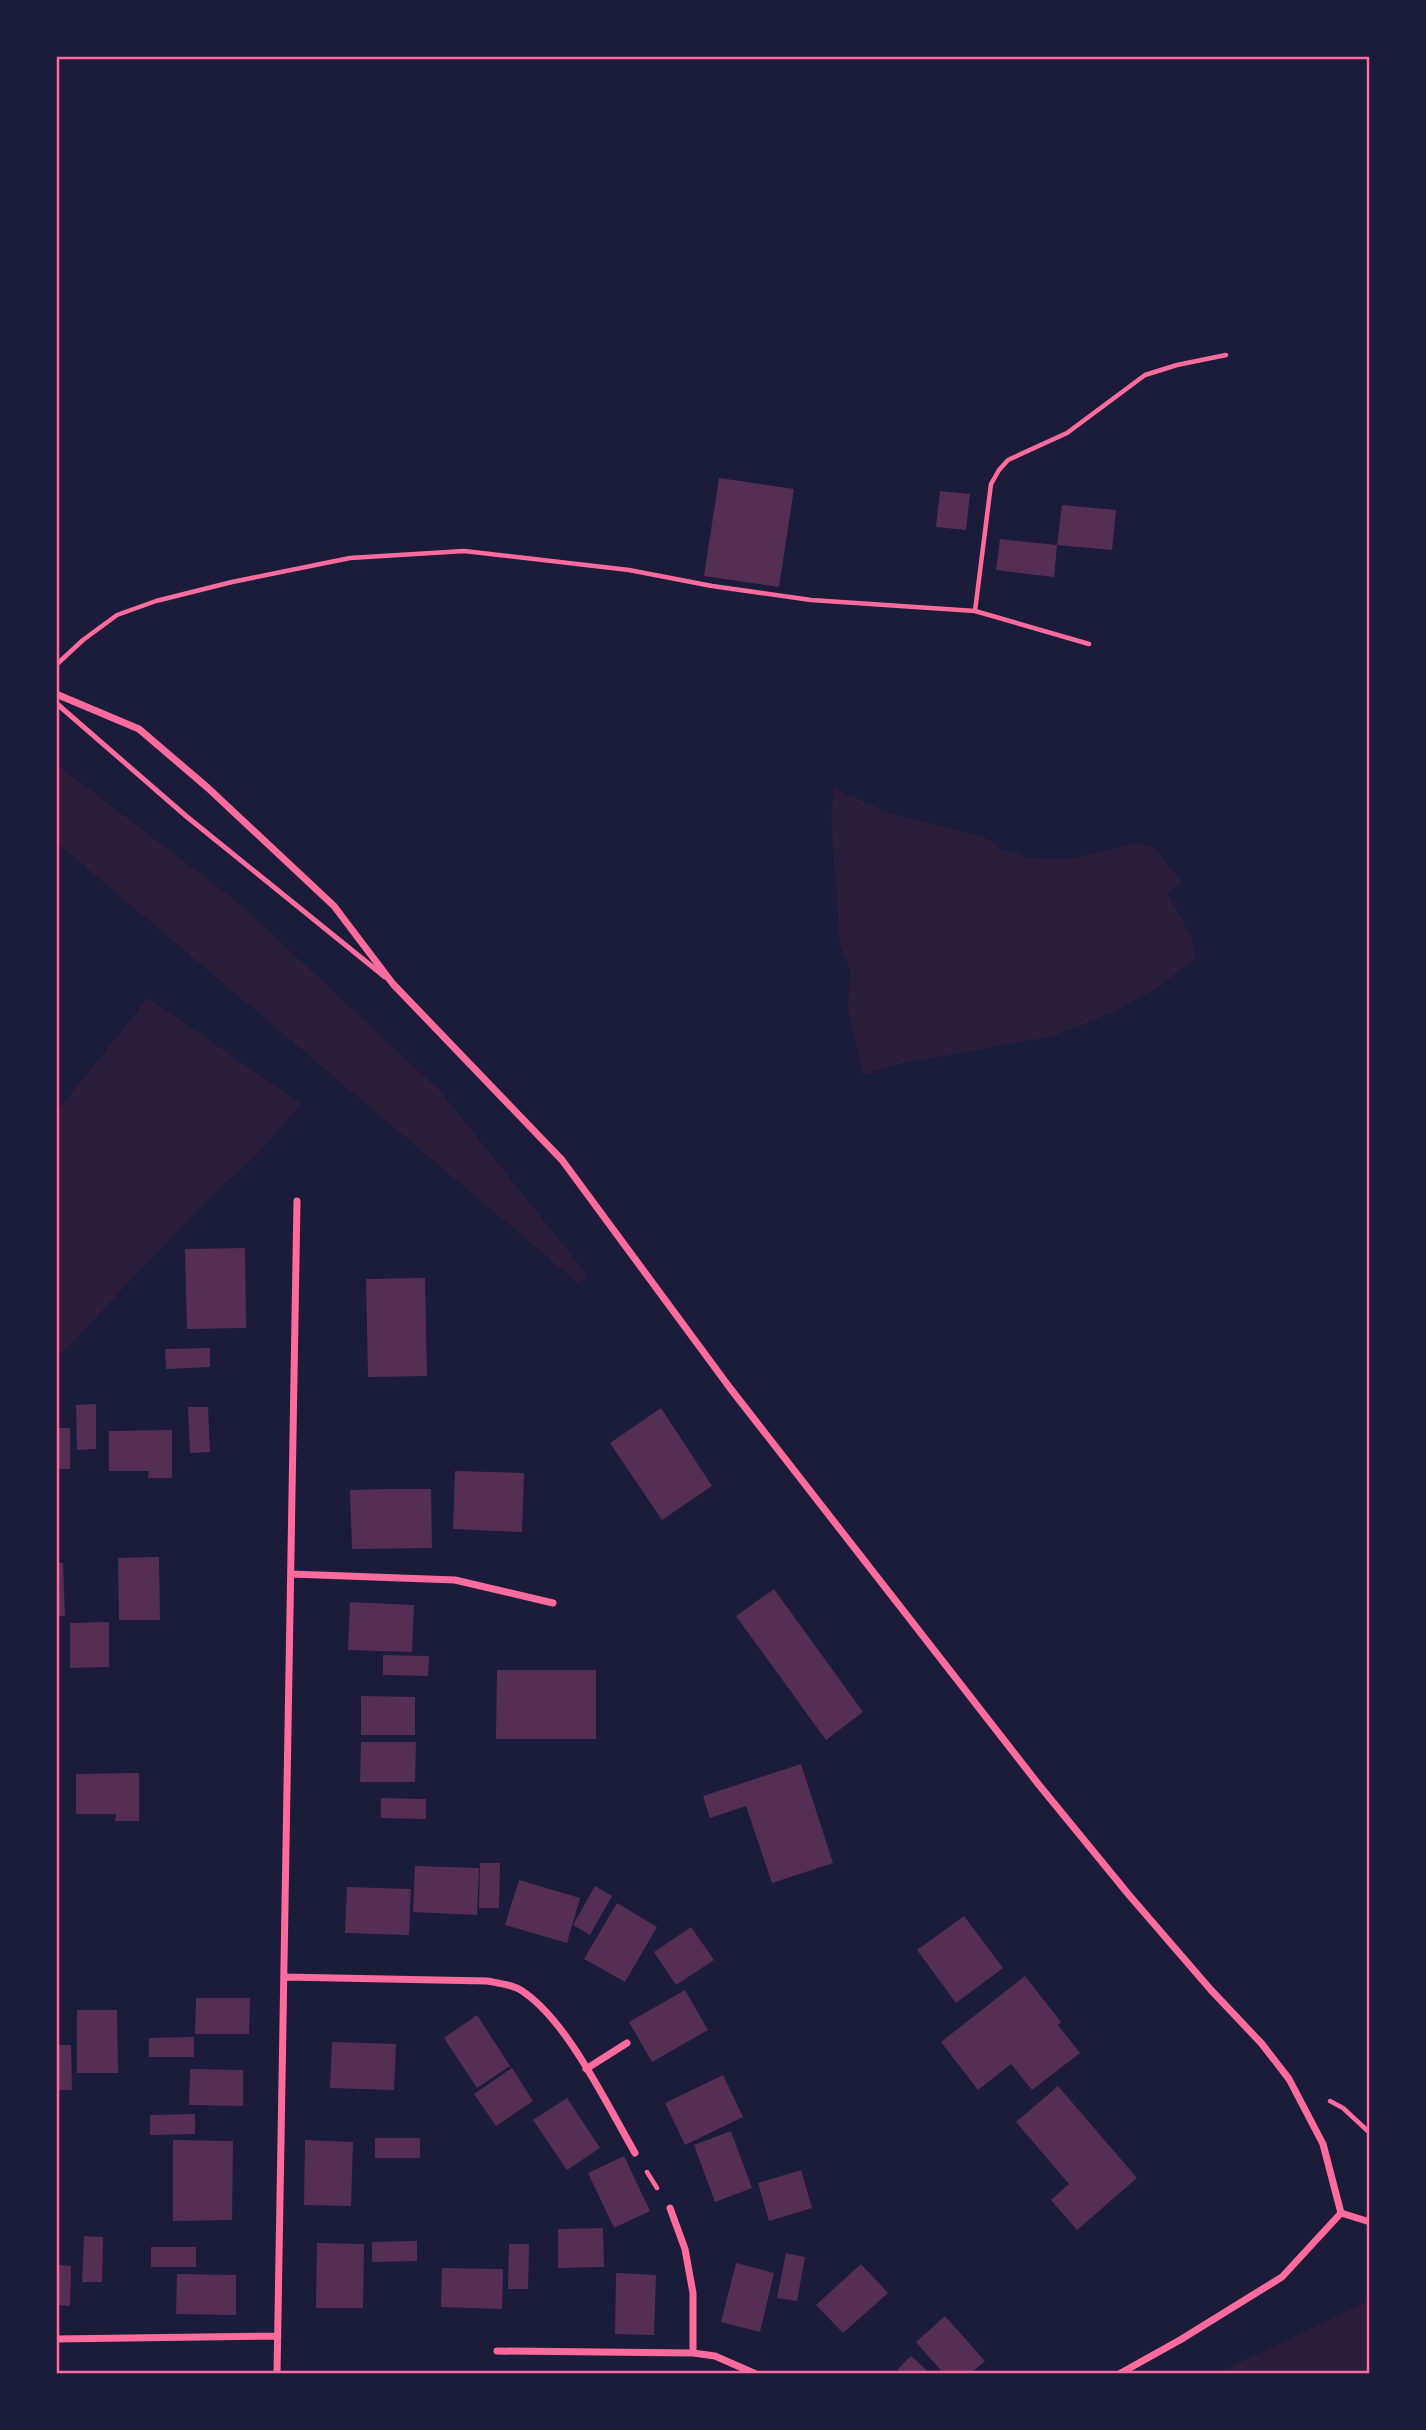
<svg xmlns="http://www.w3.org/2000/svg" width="1426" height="2430" viewBox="0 0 1426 2430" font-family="'Nunito Sans',sans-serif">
<rect width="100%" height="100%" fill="#1b1b3a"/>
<!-- green -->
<path fill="#2a1e3b" d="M56 764 240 904 442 1093 588 1276 578 1283 56 842Z
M834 789 890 813 984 837 1003 850 1030 858 1070 859 1136 843 1156 849 1182 883 1167 893 1190 934 1196 957 1160 986 1116 1011 1054 1036 899 1064 863 1075 848 1009 850 968 840 946 831 817Z
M148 998 301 1104 255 1157 217 1190 56 1359V1112Z
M1366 2302H1370V2374H1216Z"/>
<!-- building -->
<path fill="#542f53" d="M719 478 794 489 779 587 704 576Z
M940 491 970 494 966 530 936 527Z
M1062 505 1116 510 1112 550 1057 545Z
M1000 539 1057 545 1054 577 996 570Z
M245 1248 246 1328 187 1329 185 1249Z
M425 1278 427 1376 368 1377 366 1279Z
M210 1348V1367L166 1369 165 1349Z
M96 1404V1449L77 1450 76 1405Z
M188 1407H208L210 1452 190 1453Z
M661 1408 712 1486 662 1520 610 1443Z
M56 1428H70V1469H56Z
M172 1430V1478H148L149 1471H109V1431Z
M455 1471 524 1473 522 1532 453 1529Z
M391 1489H431L432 1548 352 1549 350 1490Z
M159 1557 160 1620H119L118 1558Z
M56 1563H63L65 1616H56Z
M774 1589 863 1712 826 1740 736 1616Z
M350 1602 414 1605 412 1652 348 1650Z
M109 1622V1667L70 1668V1623Z
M383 1655 429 1656 428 1676 383 1675Z
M497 1670H596V1739H496Z
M361 1696 415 1697V1735H361Z
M361 1742H416L415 1782H360Z
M801 1764 833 1863 772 1883 746 1806 710 1818 703 1796Z
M139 1773V1821H115L116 1814H76V1774Z
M381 1798 426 1799V1819L381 1818Z
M480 1863H500L499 1908H479Z
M415 1866 479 1868 477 1915 413 1912Z
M519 1880 580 1898 567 1943 505 1925Z
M595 1886 612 1896 590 1935 573 1925Z
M347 1887 411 1889 409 1935 345 1933Z
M617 1903 657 1927 625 1982 584 1959Z
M964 1916 1003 1968 956 2003 917 1950Z
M691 1927 714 1960 676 1985 654 1952Z
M1025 1976 1061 2022 1058 2025 1080 2053 1032 2090 1011 2064 978 2090 941 2042Z
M685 1990 708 2030 652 2062 629 2022Z
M196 1998H250L249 2034H195Z
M77 2010H117L118 2073H77Z
M477 2015 510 2066 477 2088 444 2038Z
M194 2037V2057H149V2038Z
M332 2042 396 2044 394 2090 330 2088Z
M56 2045H71L72 2090H56Z
M512 2068 533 2101 496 2126 474 2094Z
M190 2069 243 2070V2106L189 2105Z
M723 2075 743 2117 685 2145 665 2103Z
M1058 2086 1137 2178 1077 2230 1051 2200 1069 2184 1016 2122Z
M567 2098 600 2148 567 2170 533 2120Z
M195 2114V2134L150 2135V2115Z
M731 2131 752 2188 715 2202 694 2145Z
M375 2138H420V2158H375Z
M173 2140 233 2141 232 2220 173 2221Z
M305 2140 353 2142 351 2206 304 2205Z
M624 2156 650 2211 614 2228 588 2173Z
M801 2170 812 2208 769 2221 758 2183Z
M603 2228 604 2267 558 2268V2229Z
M84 2236 103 2237 102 2282H82Z
M417 2241V2261L372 2262V2242Z
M317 2243 364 2244 363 2308H316Z
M509 2244H529L528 2289H508Z
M151 2247H196V2267H151Z
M786 2253 805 2257 797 2301 777 2298Z
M736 2263 774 2273 760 2332 721 2322Z
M861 2264 888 2293 843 2333 816 2305Z
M56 2265 71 2266 70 2306 56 2305Z
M442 2268 503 2269 502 2309 441 2307Z
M616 2273 656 2275 654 2335 615 2334Z
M177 2274 236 2275V2315L176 2314Z
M945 2316 985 2361 970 2374H944L916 2342Z
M911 2356 931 2374H902L897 2370Z"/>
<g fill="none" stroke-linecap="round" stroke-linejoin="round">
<!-- path -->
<path stroke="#ff6b9d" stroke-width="4.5" d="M975 611 991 484 999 470 1008 460 1067 433 1145 375 1177 365 1226 355
M56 665 83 640 117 615 156 601 232 582 350 558 464 551 629 570 712 586 811 600 975 611 1089 644
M1330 2101 1343 2108 1370 2133
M647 2172 657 2188"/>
<!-- service -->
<path stroke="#ff6b9d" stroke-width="5" d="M56 703 186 816 385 977"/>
<!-- minor -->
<path stroke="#ff6b9d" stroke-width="7" d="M56 694 139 729 208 788 334 906 393 984 562 1160 730 1388 1039 1785 1129 1895 1211 1990 1262 2044 1289 2079 1323 2144 1341 2213 1370 2222
M291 1574 455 1580 553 1603
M284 1977 487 1981C497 1983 510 1984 519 1989 566 2017 607 2105 635 2153
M586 2069 627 2043
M670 2208 685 2249 693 2293V2353
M56 2339 278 2336
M497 2351 693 2353 715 2356 756 2374
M277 2374 297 1201
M1119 2374 1180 2340 1282 2277 1341 2213"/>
</g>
<!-- border -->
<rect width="1426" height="2430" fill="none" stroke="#1b1b3a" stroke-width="116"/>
<rect x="58" y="58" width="1310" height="2314" fill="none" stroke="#ff6b9d" stroke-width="2.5"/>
</svg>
